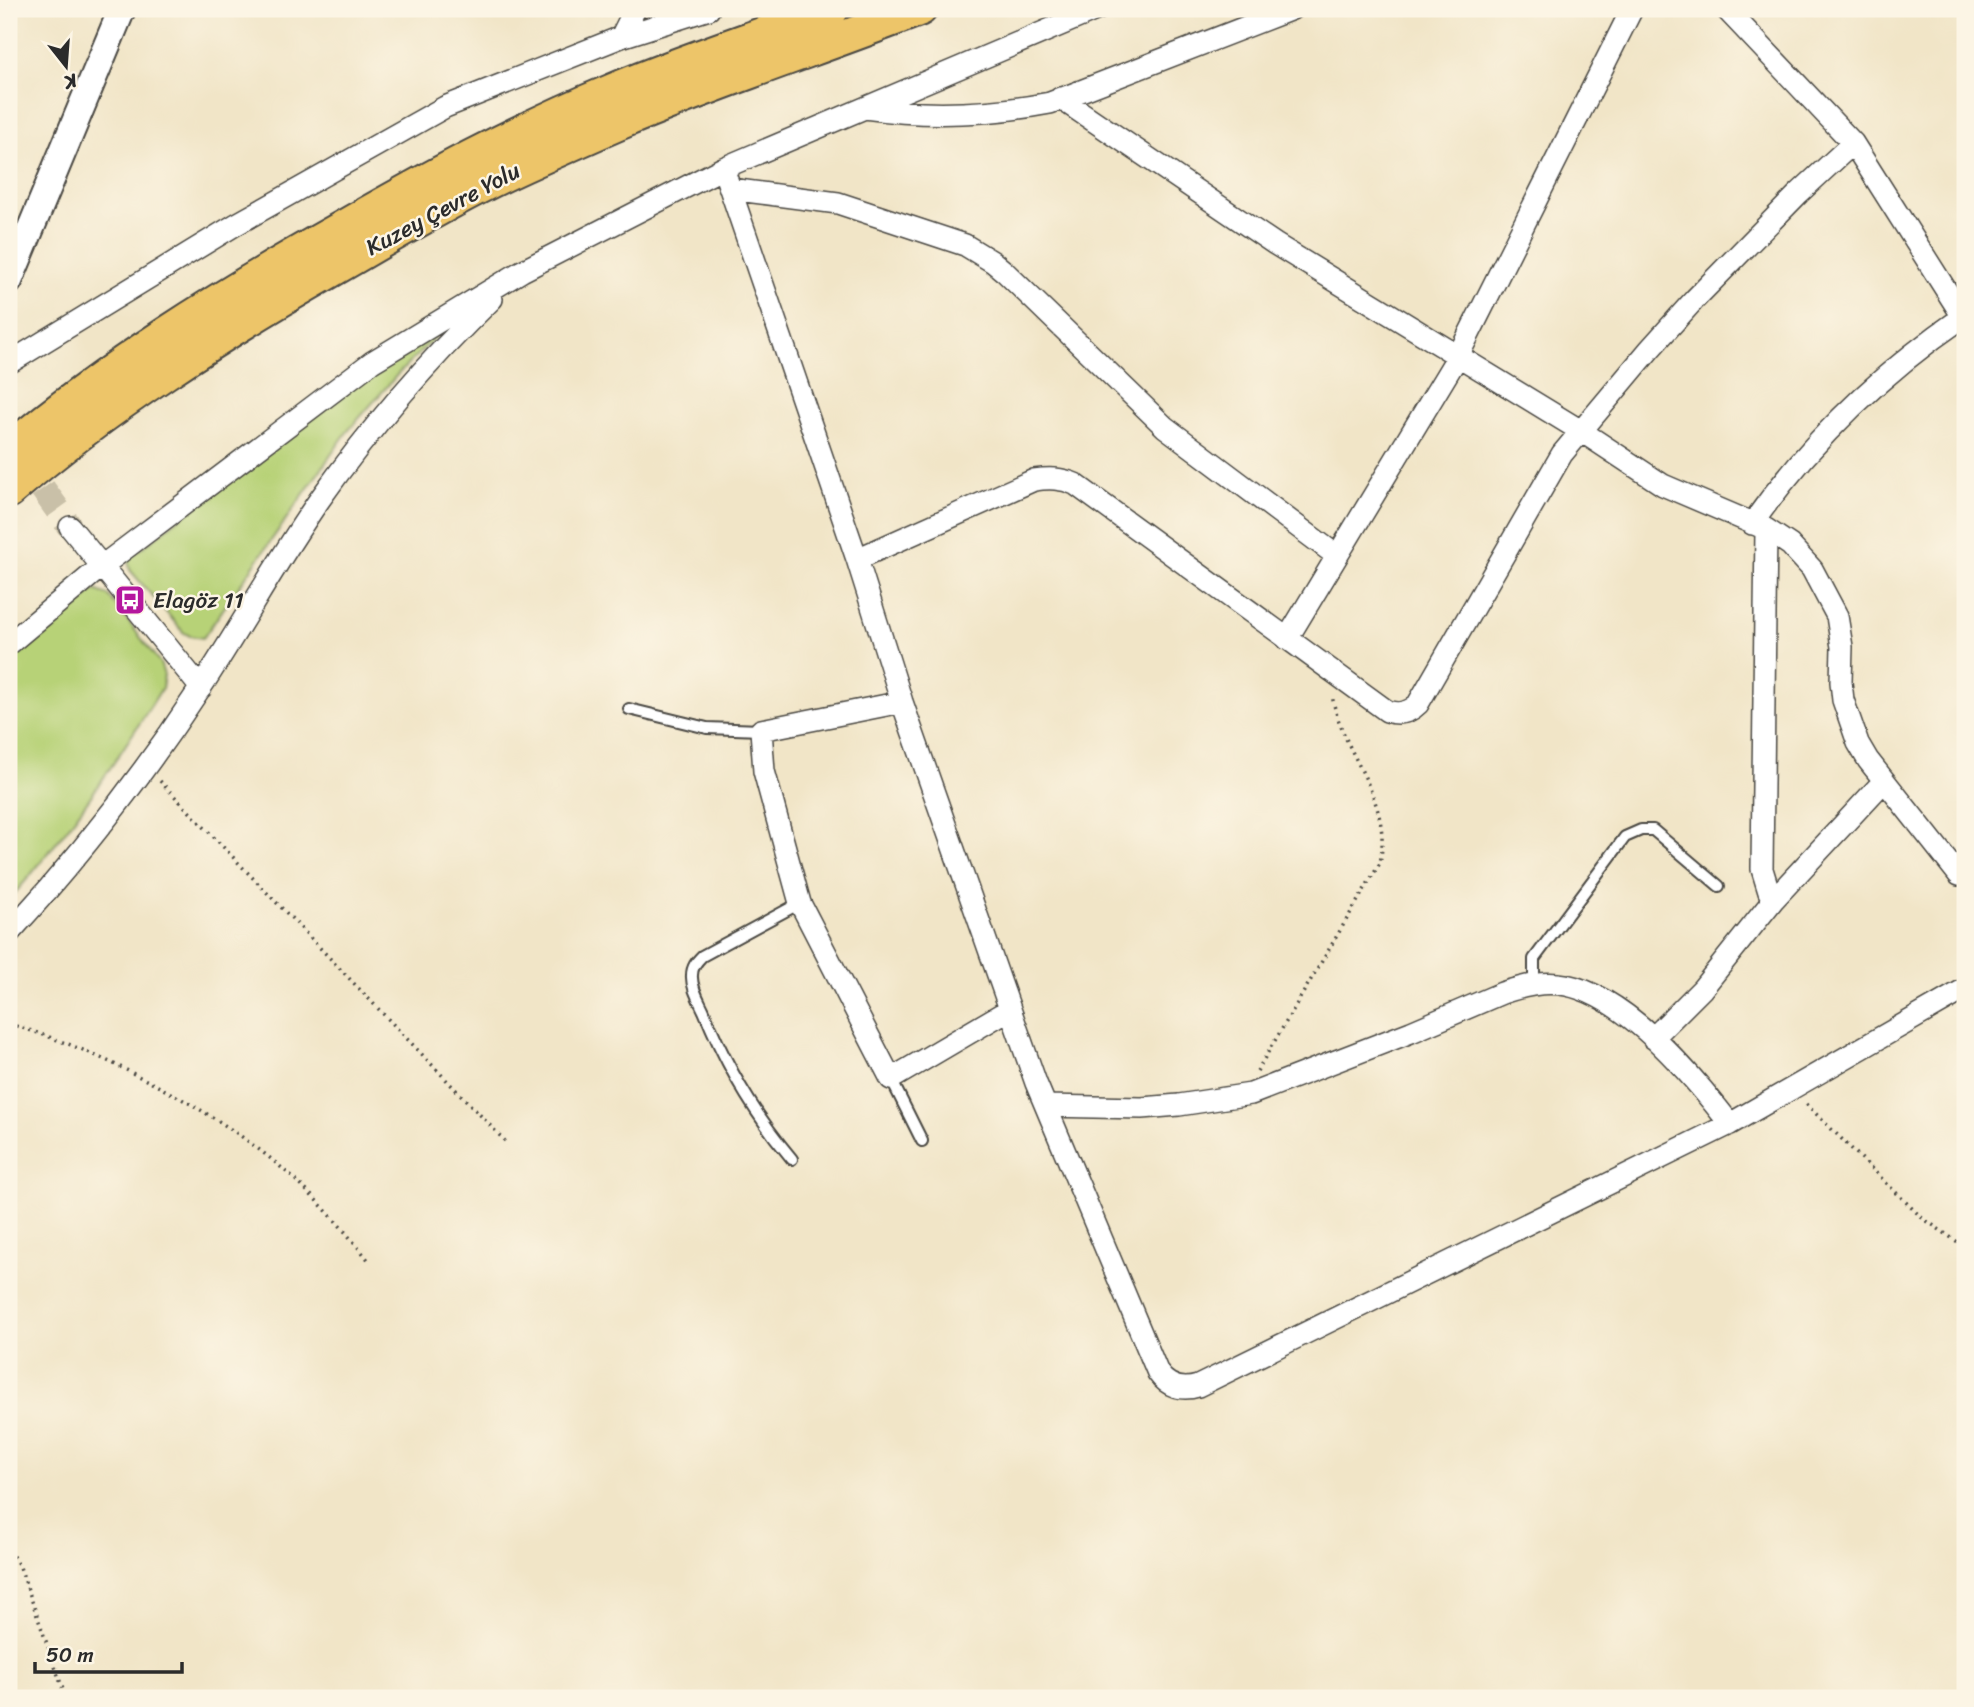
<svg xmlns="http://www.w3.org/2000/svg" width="1974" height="1707" viewBox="0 0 1974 1707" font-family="Sriracha,sans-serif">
<rect width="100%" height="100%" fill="#fcf5e5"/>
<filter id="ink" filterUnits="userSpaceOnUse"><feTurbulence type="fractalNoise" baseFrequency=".0143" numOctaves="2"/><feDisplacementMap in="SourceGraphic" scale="14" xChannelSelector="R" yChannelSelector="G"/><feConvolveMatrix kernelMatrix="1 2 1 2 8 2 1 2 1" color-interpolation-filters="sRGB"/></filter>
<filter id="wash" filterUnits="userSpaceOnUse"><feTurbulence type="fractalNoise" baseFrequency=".00686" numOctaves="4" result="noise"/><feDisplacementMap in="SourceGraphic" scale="28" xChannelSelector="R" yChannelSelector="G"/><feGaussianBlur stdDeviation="1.57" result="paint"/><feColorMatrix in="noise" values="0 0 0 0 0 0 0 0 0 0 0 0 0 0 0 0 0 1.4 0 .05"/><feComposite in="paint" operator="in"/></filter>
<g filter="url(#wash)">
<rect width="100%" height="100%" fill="#f1e5c7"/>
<!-- green -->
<path fill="#b7d277" stroke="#717e51" stroke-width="2" d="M454 319 397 375 347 432 203 638 190 636 183 632 130 570 128 559 371 367Z
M95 590 108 595 160 663 164 675 162 688C115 763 68 834 9 900V657Z"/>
</g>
<g filter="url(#ink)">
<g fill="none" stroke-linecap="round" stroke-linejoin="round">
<!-- tertiary-tunnel -->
<path stroke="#c9c0a8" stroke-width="26" stroke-dasharray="26 13" stroke-linecap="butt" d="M20 457 70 527"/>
<!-- service casing -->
<g stroke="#494742" stroke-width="14">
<path id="service" d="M629 709 707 728 761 730
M1534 985V959L1625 837 1641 830H1653L1719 886
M891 1079 922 1141
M792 1159C754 1114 726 1066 704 1011 699 1000 691 987 692 975 692 967 696 962 702 956L800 903"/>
</g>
<!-- minor casing -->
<g stroke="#494742" stroke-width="24">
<path id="minor" d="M1726 9 1853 143 1965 320
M621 37 635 9
M1060 98 1275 244 1581 431 1663 485 1766 529 1790 545 1812 569 1837 616 1842 647 1841 682 1843 700 1858 743 1868 760 1959 875
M865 108C928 117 987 115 1050 103L1292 9
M723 168 857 559 902 702 1036 1083 1158 1373C1168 1387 1182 1391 1198 1386L1730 1124 1965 989
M730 189 838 203 965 245 993 262 1005 272 1165 427 1337 556
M9 363 235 225 445 107 621 37 709 9
M1752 524C1810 441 1880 374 1963 317
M70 527 201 688
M1766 529 1762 869 1769 892 1774 899
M857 559 1034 480C1049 478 1061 478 1075 484L1387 711C1399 715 1409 713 1418 704L1562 454 1650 349 1695 299 1799 193 1853 143
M1287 639 1458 356 1632 9
M9 644 102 566 372 362 522 271 723 168 1098 9
M902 702 761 730 764 771 800 903 891 1079 1010 1009
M9 933C79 857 144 774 201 687 242 625 277 560 320 499 371 427 429 360 492 299
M1653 1038 1702 989 1774 899 1884 781
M1046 1106 1142 1108 1179 1105 1251 1094 1411 1032 1502 993C1523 986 1544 981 1566 985 1627 997 1693 1076 1730 1124"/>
</g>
<!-- tertiary casing -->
<g stroke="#494742" stroke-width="30">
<path id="tertiary" d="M9 281 122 9"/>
</g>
<!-- trunk casing -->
<g stroke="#494742" stroke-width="37">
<path id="trunk" d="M9 450C109 366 221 296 335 232 425 180 517 130 614 90 685 60 760 36 832 9
M9 491C107 406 219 335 332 270 388 238 444 203 503 175 541 157 580 140 619 123 717 81 820 48 920 9"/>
</g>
<!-- path -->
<path stroke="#494742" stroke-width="3.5" stroke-dasharray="2 5" stroke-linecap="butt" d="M160 781 505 1141
M9 1024C54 1037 96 1054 138 1076 238 1126 300 1173 369 1261
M1257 1071 1380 863C1393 796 1342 756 1332 695
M1806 1104 1921 1217 1965 1247
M9 1550 20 1567 66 1698"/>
<!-- service -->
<use href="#service" stroke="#fff" stroke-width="10"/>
<!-- minor -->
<use href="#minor" stroke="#fff" stroke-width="21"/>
<!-- tertiary -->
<use href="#tertiary" stroke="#fff" stroke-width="26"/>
<!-- trunk -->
<use href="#trunk" stroke="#edc569" stroke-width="33"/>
</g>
</g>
<!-- icons -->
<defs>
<g id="bus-square" transform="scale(1.575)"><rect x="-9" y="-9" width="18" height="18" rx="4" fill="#b5179e" stroke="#fcf5e5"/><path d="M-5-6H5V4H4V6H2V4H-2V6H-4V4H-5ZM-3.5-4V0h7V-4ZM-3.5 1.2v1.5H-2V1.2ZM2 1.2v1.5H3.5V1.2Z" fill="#fff"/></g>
</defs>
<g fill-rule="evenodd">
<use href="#bus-square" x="130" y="600"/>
</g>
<g text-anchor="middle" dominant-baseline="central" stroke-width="5" stroke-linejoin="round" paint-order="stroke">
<!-- street labels -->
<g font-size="23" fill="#2b2b2b" stroke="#fcf5e5">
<text transform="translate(443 209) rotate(-28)">Kuzey Çevre Yolu</text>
</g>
<!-- poi labels -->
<g font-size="23" fill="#2b2b2b" stroke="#fcf5e5" text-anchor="start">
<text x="153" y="600">Elagöz 11</text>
</g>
</g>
<!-- margin -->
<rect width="1974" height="1707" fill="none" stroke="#fcf5e5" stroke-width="35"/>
<!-- north arrow -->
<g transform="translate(66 66) rotate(163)" stroke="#fcf5e5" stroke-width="5" paint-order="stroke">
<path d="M0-5L12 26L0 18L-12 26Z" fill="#2b2b2b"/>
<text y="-10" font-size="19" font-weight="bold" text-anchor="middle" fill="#2b2b2b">K</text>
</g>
<!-- scale -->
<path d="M35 1662v10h147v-10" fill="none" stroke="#2b2b2b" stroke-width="3.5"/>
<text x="46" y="1662" font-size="21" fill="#2b2b2b" stroke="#fcf5e5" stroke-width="5" paint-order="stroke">50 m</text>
</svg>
